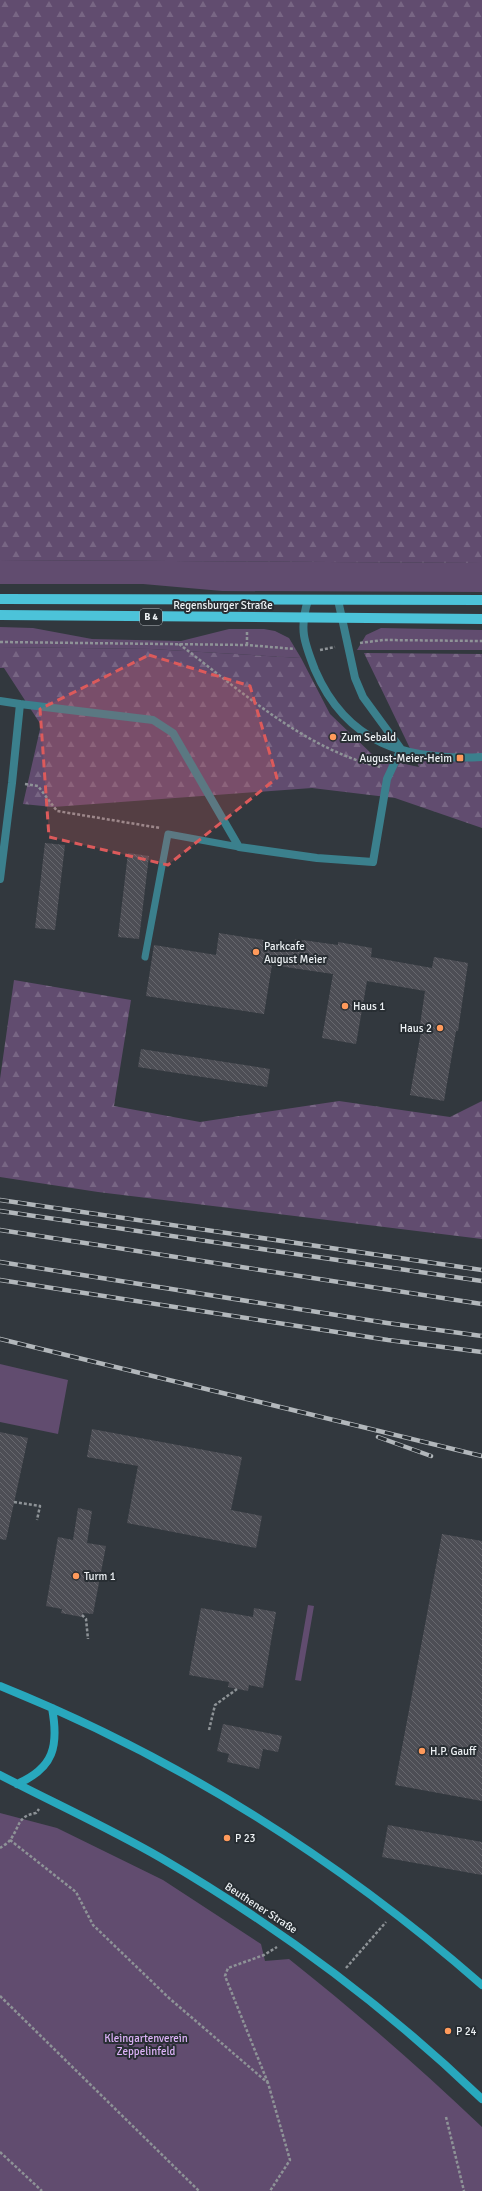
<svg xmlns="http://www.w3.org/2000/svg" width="482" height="2191" viewBox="0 0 482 2191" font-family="Signika,sans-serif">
<defs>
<pattern id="forest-firs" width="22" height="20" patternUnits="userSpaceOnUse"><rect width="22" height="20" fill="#614c6f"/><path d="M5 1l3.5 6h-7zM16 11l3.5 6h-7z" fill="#786684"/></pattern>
<pattern id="building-back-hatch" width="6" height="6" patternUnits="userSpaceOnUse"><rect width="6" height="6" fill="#4d4e55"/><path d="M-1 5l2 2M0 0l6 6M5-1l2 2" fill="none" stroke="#67686e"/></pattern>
</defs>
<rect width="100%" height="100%" fill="#32383e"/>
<!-- green -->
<path fill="#614c6f" d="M0 560 482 563V592L222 591 143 584H0Z
M0 627 33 628 92 639 181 641 229 629H264L275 631 289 638 301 658 151 649 0 647Z
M381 628 482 630V650H357L366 635Z
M0 1364 68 1380 58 1434 0 1422Z
M308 1605 314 1606 301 1681 295 1680Z
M0 1813 57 1828 163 1880 261 1944 265 1961 289 1959C356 2012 420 2068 482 2127V2191H0Z"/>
<!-- forest -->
<path fill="url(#forest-firs)" d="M0 0H482V563L0 560Z
M0 647 151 649 301 658 330 714 376 758 419 767 364 653 482 654V828L395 798 312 788 53 807 23 804 41 725 4 668H0Z
M14 980 131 1000 114 1106 200 1122 339 1101 450 1117 482 1101V1239L98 1192 0 1177V1079Z"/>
<!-- building -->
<path fill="url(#building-back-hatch)" d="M45 843 65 845 55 930 35 928Z
M128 853 149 856 139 939 118 937Z
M219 933 294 945 295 939 338 945V942L372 948 371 957 432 968 434 957 468 963 458 1031H456L444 1101 410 1095 422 1026 420 1025 425 991 367 981 356 1044 322 1038 333 974 272 965 264 1014 146 996 154 945 216 955Z
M141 1049 270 1069 267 1087 138 1067Z
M92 1429 242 1457 231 1510 262 1516 256 1548 127 1523 138 1466 87 1457Z
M0 1432 28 1438 6 1540 0 1539Z
M78 1508 92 1511 87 1543 106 1546 93 1614 83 1613 82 1617 61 1613 62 1609 46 1606 58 1537 73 1540Z
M442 1534 482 1541V1801L395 1785Z
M201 1608 253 1617 254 1608 276 1612 263 1688 249 1685 248 1691 228 1687 229 1682 189 1675Z
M223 1724 282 1736 278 1752 263 1749 259 1769 227 1762 229 1754 217 1751Z
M388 1825 482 1842V1875L382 1857Z"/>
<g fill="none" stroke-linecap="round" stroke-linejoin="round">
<!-- path -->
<path stroke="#8e9397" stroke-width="2.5" stroke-dasharray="3 2" stroke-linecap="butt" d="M0 642 247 645 295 649
M360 643 383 640 482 641
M179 644C240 690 304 749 380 767
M247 645V630
M320 650 335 647
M25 784 38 786 57 811 160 828
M14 1502 40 1506 37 1520
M82 1615 86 1619 88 1639
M209 1730 215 1705 237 1689
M10 1840 76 1892 93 1925 169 1998 268 2083 290 2160 270 2191
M0 1848C3 1846 8 1843 10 1840 20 1827 17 1816 36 1813L39 1809
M346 1968 386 1922
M0 1996 199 2191
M268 2083 225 1976 228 1968 264 1955 277 1947
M446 2117 464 2191
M0 2152 42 2191"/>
<!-- lane -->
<path stroke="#3b808d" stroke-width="7" d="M145 957 168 834 239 847"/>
<!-- street -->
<path stroke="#3b808d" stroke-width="8" d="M308 600C299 629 304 642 315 670 347 744 406 761 482 757
M338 600 355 678 363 697 401 749
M0 701 20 704
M0 879 12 783 20 704 153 720 173 733 239 847 317 858 373 862 387 779 401 749"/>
<!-- secondary -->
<path stroke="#28a8bd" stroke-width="8" d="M0 1686C176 1757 339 1860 482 1985
M0 1775C54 1803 109 1828 161 1858 277 1926 385 2006 482 2099
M17 1784C54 1768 59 1746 52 1708"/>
<!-- primary -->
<path stroke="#4cc3d9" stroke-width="10" d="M0 599 482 600
M0 615 482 619"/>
<!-- rail casing -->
<g stroke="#b2b7bb" stroke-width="4.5">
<path id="rail" d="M0 1200 482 1270
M0 1211 482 1281
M0 1230 482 1304
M0 1262 387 1323 482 1336
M0 1280 388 1340 482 1352
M0 1339 482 1456
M378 1437 431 1456"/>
</g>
<!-- rail -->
<use href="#rail" stroke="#282e33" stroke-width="3" stroke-dasharray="9" stroke-linecap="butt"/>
</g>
<!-- marked area -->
<path fill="#dc5a5b" fill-opacity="0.2" stroke="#dc5a5b" stroke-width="3" stroke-dasharray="8 5" stroke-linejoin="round" d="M149 655 250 686 277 778 168 865 49 837 40 709Z"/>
<!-- markers -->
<g fill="#ff9a5b" stroke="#282e33" stroke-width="1.5">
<circle cx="333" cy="737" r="4"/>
<rect x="456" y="754" width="8" height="8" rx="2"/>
<circle cx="256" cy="952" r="4"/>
<circle cx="345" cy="1006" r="4"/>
<circle cx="440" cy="1028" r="4"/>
<circle cx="76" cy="1576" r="4"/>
<circle cx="422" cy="1751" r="4"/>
<circle cx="227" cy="1838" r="4"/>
<circle cx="448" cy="2031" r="4"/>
</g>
<g text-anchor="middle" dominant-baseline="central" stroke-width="4" stroke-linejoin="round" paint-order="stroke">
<!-- shield labels -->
<rect fill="#282e33" stroke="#b2b6ba" stroke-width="1" x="140" y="609" width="22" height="16" rx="3"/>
<g font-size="10" font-weight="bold" fill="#edf1f4">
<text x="151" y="617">B 4</text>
</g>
<!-- street labels -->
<g font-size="11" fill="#edf1f4" stroke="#282e33">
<text x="223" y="605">Regensburger Straße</text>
<text transform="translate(261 1908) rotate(33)">Beuthener Straße</text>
</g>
<!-- poi labels -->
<g font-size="11" fill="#edf1f4" stroke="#282e33" text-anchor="start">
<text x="341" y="737">Zum Sebald</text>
<text x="452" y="758" text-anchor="end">August-Meier-Heim</text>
<text x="264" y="946">Parkcafe<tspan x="264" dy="13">August Meier</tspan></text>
<text x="353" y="1006">Haus 1</text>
<text x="432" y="1028" text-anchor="end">Haus 2</text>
<text x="84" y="1576">Turm 1</text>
<text x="430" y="1751">H.P. Gauff</text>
<text x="235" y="1838">P 23</text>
<text x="456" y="2031">P 24</text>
</g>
<!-- park labels -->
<g font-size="11" fill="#ddb3f8" stroke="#282e33">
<text x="146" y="2038">Kleingartenverein<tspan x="146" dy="13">Zeppelinfeld</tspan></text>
</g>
</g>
</svg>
